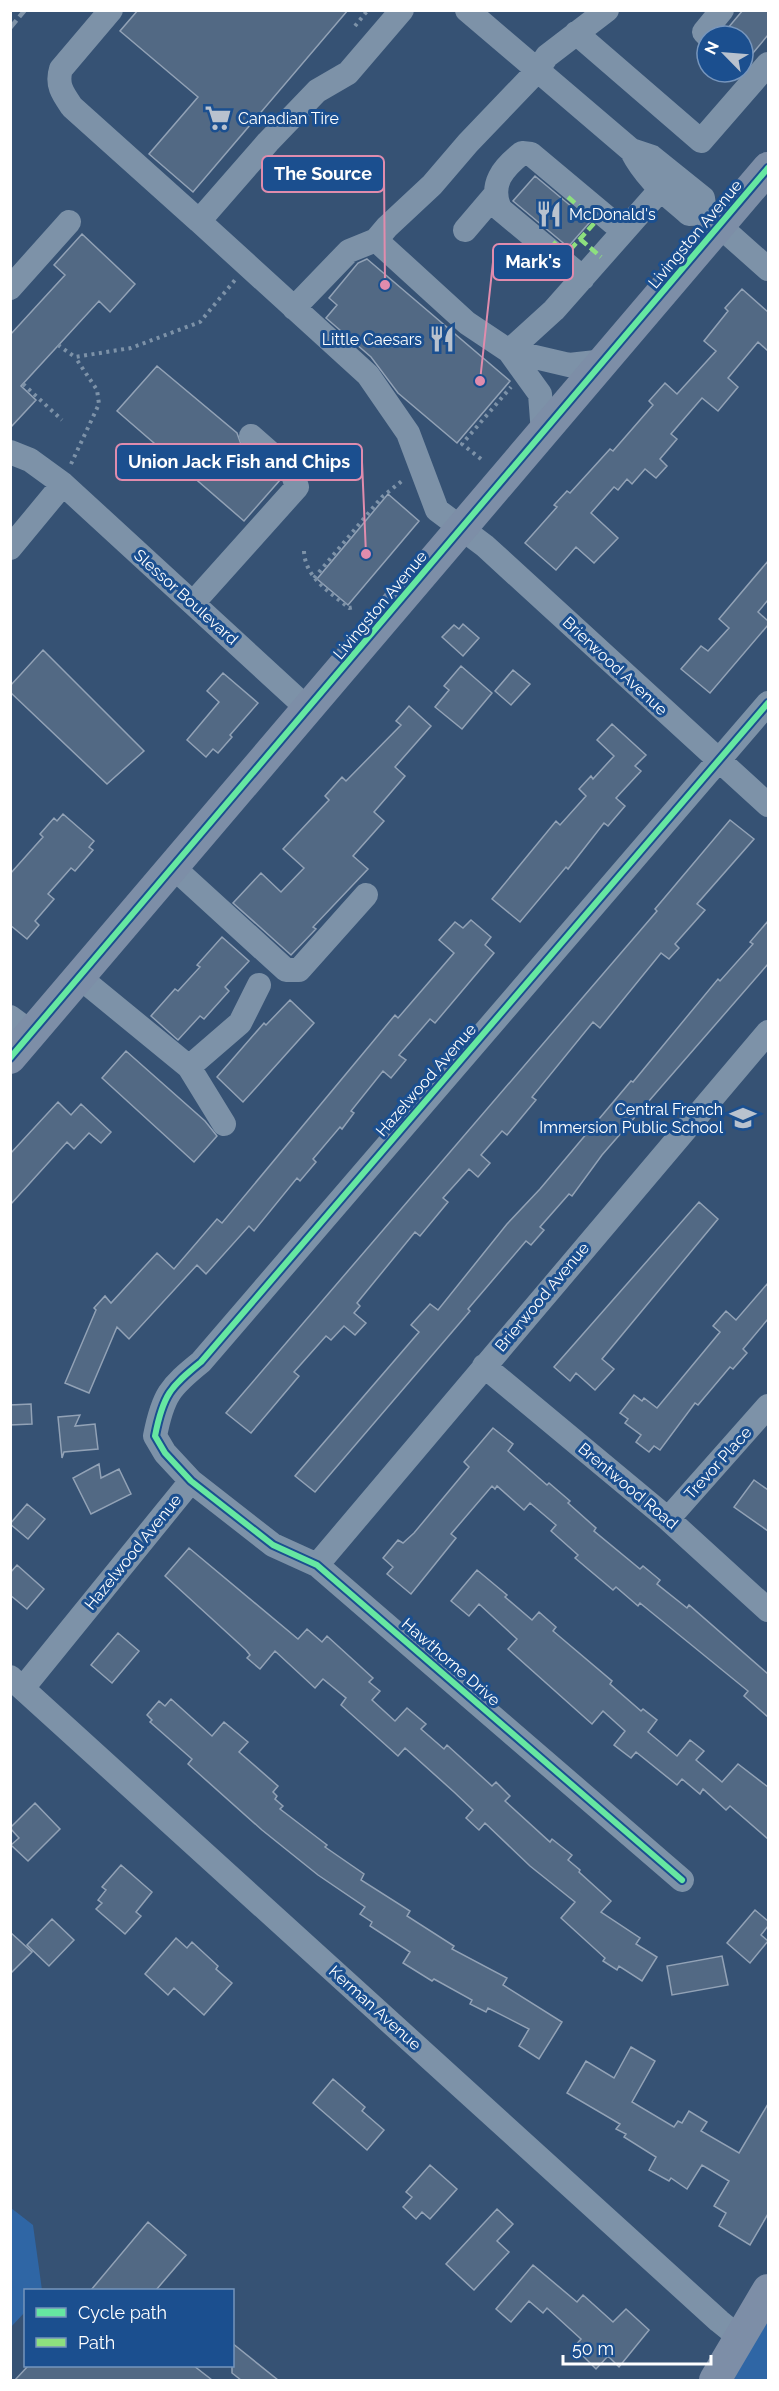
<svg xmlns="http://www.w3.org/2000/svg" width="779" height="2391" viewBox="0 0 779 2391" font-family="Raleway,sans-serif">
<rect width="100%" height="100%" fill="#365274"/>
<!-- green -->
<path fill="#2f66a5" d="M11 2208 33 2225 42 2290H26L25 2312 11 2327Z
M768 2319V2380H732Z"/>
<!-- building -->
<path fill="#526984" stroke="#92a2b6" stroke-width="1.5" d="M138 10H348L193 192 149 154 198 97 120 31Z
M743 10H768V35L743 65V36L722 35Z
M535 176 590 222 568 247 513 201Z
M82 234 135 284 110 312 99 301 21 386 36 400 10 428V335L65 275 54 265Z
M367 259 510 381 457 443 398 393 371 357 326 318 337 305 329 298 358 263Z
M742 289 768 312V351L758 342 728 378 738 387 718 411 702 398 671 434 677 439 660 459 667 466 656 478 645 469 632 484 627 479 618 490 614 487 591 513 618 538 594 563 576 547 556 570 525 543 557 507 554 505 567 491 570 493 610 449 613 451 653 405 649 401 665 383 677 394 716 351 704 341 728 311 725 308Z
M157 366 237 433 242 447 280 480 244 521 117 411Z
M388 494 419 521 348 605 317 579Z
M768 561V600L758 612 768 621V625L710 693 681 669 701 646 708 651 729 628 719 619Z
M463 624 479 638 463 656 442 637 454 625 459 629Z
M43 650 144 751 107 784 10 692V686Z
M461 666 492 693 462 729 435 707 449 690 444 686Z
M513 670 530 684 511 705 495 691Z
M223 673 258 703 230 735 232 737 218 753 213 749 206 757 187 740 219 702 207 691Z
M409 706 431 726 395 767 405 776 374 812 384 821 353 856 368 869 313 927 316 929 291 955 233 903 261 873 281 892 304 868 283 849 329 800 325 796 342 777 346 781 401 725 396 721Z
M612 724 646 755 635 766 641 771 616 798 625 806 608 826 604 823 568 869 566 867 520 922 492 899 556 821 560 825 586 796 579 789 591 776 593 779 614 756 597 740Z
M63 814 94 841 89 847 93 850 75 871 71 868 48 894 54 899 35 921 39 925 27 939 10 925V874L43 837 40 834 54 818 57 821Z
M730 820 754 839 697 904 705 910 675 944 679 948 669 959 661 953 600 1028 593 1022 532 1097 536 1100 507 1135 502 1131 481 1155 490 1163 478 1177 469 1169 443 1198 448 1202 420 1236 415 1232 357 1303 360 1306 354 1313 366 1323 355 1335 344 1326 331 1340 326 1336 294 1372 299 1376 251 1433 226 1413 657 911 655 909Z
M471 920 491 937 485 945 494 953 435 1023 430 1019 399 1055 406 1060 391 1078 383 1071 351 1111 354 1113 342 1129 340 1127 313 1159 316 1162 300 1181 297 1178 254 1231 249 1226 206 1274 197 1265 129 1339 117 1327 89 1393 65 1383 96 1310 94 1308 105 1296 111 1303 157 1253 174 1269 217 1219 222 1223 395 1015 398 1018 454 953 439 940 455 922 463 928Z
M768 921V964L602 1155 572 1196 569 1194 540 1227 544 1230 531 1245 526 1241 468 1309 470 1311 315 1492 295 1476 419 1332 411 1325 430 1304 438 1310 507 1224 540 1189 631 1081 633 1082 718 979 720 981 753 944 750 942Z
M222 937 249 961 225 987 229 991 204 1019 200 1016 178 1040 151 1016 175 989 178 991 200 967 197 965Z
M290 1000 314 1023 243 1102 217 1077 264 1023 266 1025Z
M126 1051 205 1121 217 1136 194 1162 102 1078Z
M58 1102 71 1115 81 1104 111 1132 101 1143 89 1133 74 1149 67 1142 10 1205V1154Z
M699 1202 718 1219 602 1359 614 1369 595 1390 576 1373 570 1381 554 1367Z
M768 1283V1319L743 1349 747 1353 733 1369 730 1367 698 1405 695 1403 660 1450 654 1446 649 1452 636 1442 641 1435 625 1423 628 1419 620 1413 634 1395 642 1401 644 1398 657 1408 720 1332 713 1326 726 1311 736 1320Z
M31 1404 32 1424 10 1425V1405Z
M80 1415 75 1426 95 1424 98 1449 64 1452 62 1458 58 1417Z
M493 1428 513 1444 508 1451 547 1485 549 1483 570 1501 568 1503 596 1528 594 1531 640 1569 643 1566 660 1580 657 1584 687 1608 689 1605 768 1674V1717L744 1696 748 1691 640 1603 638 1606 616 1587 613 1590 575 1558 578 1555 551 1531 556 1525 530 1503 524 1510 497 1486 495 1489 492 1486 451 1534 456 1538 411 1594 387 1574 393 1567 383 1558 398 1540 403 1543 414 1533 469 1467 464 1462Z
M99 1464 101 1478 119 1469 131 1494 91 1514 73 1478Z
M754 1480 768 1490V1531L734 1507Z
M27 1504 45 1519 28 1539 10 1524Z
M189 1548 298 1639 307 1629 322 1642 327 1636 373 1678 369 1682 380 1691 372 1700 395 1721 407 1708 426 1724 421 1729 444 1749 447 1745 492 1786 496 1782 510 1796 505 1801 550 1842 552 1839 572 1855 568 1860 580 1870 579 1872 611 1901 601 1912 640 1938 636 1944 657 1957 642 1981 619 1966 617 1970 603 1961 605 1958 561 1918 575 1902 530 1866 485 1823 479 1830 466 1818 473 1810 454 1792 405 1748 398 1756 341 1705 346 1698 323 1679 315 1688 275 1651 260 1669 247 1658 250 1655 246 1650 165 1576Z
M17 1565 44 1589 27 1609 10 1595V1573Z
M477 1570 507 1595 505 1597 532 1620 539 1612 556 1627 553 1631 612 1681 610 1684 641 1711 643 1709 657 1720 648 1732 677 1756 690 1740 704 1751 696 1760 722 1782 738 1764 768 1787V1839L730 1806 726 1810 703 1789 700 1794 682 1779 677 1785 636 1752 631 1758 614 1745 625 1731 603 1711 592 1724 508 1649 517 1639 479 1604 469 1616 451 1601Z
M118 1633 139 1651 112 1683 91 1665Z
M171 1699 212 1736 224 1722 248 1742 239 1752 278 1786 273 1792 277 1796 275 1799 283 1806 280 1809 327 1845 325 1847 364 1874 361 1880 410 1911 407 1916 454 1946 452 1949 507 1978 503 1985 562 2022 539 2059 519 2046 529 2029 488 2008 486 2012 470 2004 472 2000 434 1979 432 1981 403 1963 410 1952 370 1926 372 1922 360 1914 365 1907 318 1875 262 1830 188 1764 192 1759 150 1722 152 1720 147 1715 159 1701 165 1706Z
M35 1803 60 1829 28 1861 11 1845 19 1838 10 1828Z
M121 1865 152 1892 136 1912 141 1916 125 1934 96 1909 102 1903 98 1900 106 1890 102 1887Z
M755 1910 768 1921V1926L761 1935 768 1941 750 1963 727 1943Z
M52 1919 74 1940 49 1966 27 1945Z
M10 1932 32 1952 10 1974Z
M176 1938 187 1948 192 1942 218 1966 216 1969 232 1983 204 2015 174 1988 168 1995 145 1974Z
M722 1956 728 1985 672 1995 667 1966Z
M631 2047 655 2061 632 2102 674 2127 678 2121 682 2123 689 2111 707 2122 701 2131 739 2153 768 2104V2214L750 2245 719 2226 726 2213 714 2206 729 2181 702 2165 687 2189 671 2178 669 2181 649 2170 656 2157 624 2137 626 2134 616 2129 620 2124 567 2093 586 2061 614 2078Z
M333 2079 365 2107 362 2111 384 2130 367 2150 313 2103Z
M430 2165 457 2189 430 2219 422 2212 416 2219 403 2207 412 2197 406 2192Z
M497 2209 513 2224 497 2241 509 2252 474 2290 446 2264Z
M148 2222 186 2255 156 2290H91Z
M533 2265 577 2302 583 2295 613 2322 626 2309 649 2330 619 2367 608 2356 596 2369 574 2347 581 2339 547 2308 543 2313 529 2301 511 2322 496 2309Z
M232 2343 278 2380H241L232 2373Z
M28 2366H194L212 2380H15Z"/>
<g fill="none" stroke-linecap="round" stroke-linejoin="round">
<!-- path -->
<path stroke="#7d92a8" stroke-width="4" stroke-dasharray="3 4.5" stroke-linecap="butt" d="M355 26 368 10
M58 345 75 357 131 348 200 322 235 280
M23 384 62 420
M481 459 462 444 511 387
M71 464 99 404 97 390 75 357
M304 551C305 578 330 592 349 608L354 607
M314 578 382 497 403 480"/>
<!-- minor -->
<path stroke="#7d92a8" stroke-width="24" d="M111 10 61 69C56 85 63 94 72 107L199 221
M402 10 348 73 317 91 268 142 199 221 368 375 408 433 437 510 485 546 768 805
M467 10 631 150 652 157 703 198 705 213
M576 33 701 141 768 64
M708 36 704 32 722 10
M631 150C646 179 665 193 689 214L705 213 768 269
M465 230 494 196
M376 240 467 323 509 351 569 365 605 361
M583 278 500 209C489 184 503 168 522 153L531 154 623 231
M10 288 69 222
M294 308 349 251 376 240 387 227 432 185 468 143 536 72 547 56 607 10
M509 351 554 310 661 189
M509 351 540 394 543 433
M10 452 30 460 63 484 309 710
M10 548 63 484
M193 603 297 487 292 472 251 436
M173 867 286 970H299L366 895
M78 976 189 1067 224 1124
M10 1017 32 1033
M189 1067 240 1023 259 985
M484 1366 668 1519 768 1610
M668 1519 768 1406
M317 1565 768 1032
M10 1677 719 2321 740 2338
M23 1688 191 1481
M682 1880 317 1565 273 1545 191 1481 165 1453 155 1436C163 1395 170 1387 201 1362L768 703"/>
<!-- major -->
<path stroke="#7d8ea7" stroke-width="32" d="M10 1058 768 168
M715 2380 768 2290"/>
<!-- rail -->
<path stroke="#7e92a7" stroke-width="4.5" stroke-dasharray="10 4.5" stroke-linecap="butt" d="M10 28 25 10"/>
<!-- quiet -->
<path stroke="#8de07e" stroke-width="4.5" stroke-dasharray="9 4.5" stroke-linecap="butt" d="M568 197 596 221
M580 239 601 257
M553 242 567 254
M561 260 597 220"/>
<!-- cycleway casing -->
<g stroke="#1b4f8f" stroke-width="10">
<path id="cycleway" d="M10 1058 768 168
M682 1880 317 1565 273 1545 191 1481 165 1453 155 1436C163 1395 170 1387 201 1362L768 703"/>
</g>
<!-- cycleway -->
<use href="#cycleway" stroke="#66e7a1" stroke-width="6"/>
</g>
<!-- icons -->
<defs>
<g id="supermarket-bare" transform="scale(2.07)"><path d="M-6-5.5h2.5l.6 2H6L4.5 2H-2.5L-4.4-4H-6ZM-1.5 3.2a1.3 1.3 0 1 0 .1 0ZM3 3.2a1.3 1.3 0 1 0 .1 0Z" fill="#b9c2ce" stroke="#1b4f8f" stroke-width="2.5" paint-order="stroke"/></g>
<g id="restaurant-bare" transform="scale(2.07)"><path d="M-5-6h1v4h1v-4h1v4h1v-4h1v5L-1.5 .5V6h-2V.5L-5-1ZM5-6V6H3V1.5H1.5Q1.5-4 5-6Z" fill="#b9c2ce" stroke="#1b4f8f" stroke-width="2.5" paint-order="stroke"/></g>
<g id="school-bare" transform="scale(2.07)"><path d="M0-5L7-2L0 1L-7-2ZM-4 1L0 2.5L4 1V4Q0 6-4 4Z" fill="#b9c2ce" stroke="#1b4f8f" stroke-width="2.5" paint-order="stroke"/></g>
</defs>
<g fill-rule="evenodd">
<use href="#supermarket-bare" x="218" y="118"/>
<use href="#restaurant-bare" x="549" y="214"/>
<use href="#restaurant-bare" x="442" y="339"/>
<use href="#school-bare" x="743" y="1118"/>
</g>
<g text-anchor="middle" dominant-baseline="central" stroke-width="6" stroke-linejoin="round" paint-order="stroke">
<!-- poi labels -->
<g font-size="16" fill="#fff" stroke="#1b4f8f" text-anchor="start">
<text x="238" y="118">Canadian Tire</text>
<text x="569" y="214">McDonald's</text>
<text x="422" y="339" text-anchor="end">Little Caesars</text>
<text x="723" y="1109" text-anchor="end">Central French<tspan x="723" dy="18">Immersion Public School</tspan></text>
</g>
<!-- street labels -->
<g font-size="16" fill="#fff" stroke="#1b4f8f">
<text transform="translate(695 234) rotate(-50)">Livingston Avenue</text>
<text transform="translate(186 597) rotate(42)">Slessor Boulevard</text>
<text transform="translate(380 605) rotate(-50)">Livingston Avenue</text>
<text transform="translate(615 666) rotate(43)">Brierwood Avenue</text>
<text transform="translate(426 1080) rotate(-49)">Hazelwood Avenue</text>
<text transform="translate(542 1297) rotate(-50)">Brierwood Avenue</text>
<text transform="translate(718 1463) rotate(-48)">Trevor Place</text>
<text transform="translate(628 1486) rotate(40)">Brentwood Road</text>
<text transform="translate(133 1552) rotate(-51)">Hazelwood Avenue</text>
<text transform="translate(451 1662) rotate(41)">Hawthorne Drive</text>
<text transform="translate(375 2008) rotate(42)">Kerman Avenue</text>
</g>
</g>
<!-- callouts -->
<path fill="none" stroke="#e08cad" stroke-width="2" d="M385 285L384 174M480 381L493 262M366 554L362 462"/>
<g fill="#e08cad" stroke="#1b4f8f" stroke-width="2">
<circle cx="385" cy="285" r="6"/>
<circle cx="480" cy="381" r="6"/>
<circle cx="366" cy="554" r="6"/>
</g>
<g fill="#1b4f8f" stroke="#e08cad" stroke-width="2">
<rect x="262" y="156" width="122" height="36" rx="6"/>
<rect x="493" y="244" width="80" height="36" rx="6"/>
<rect x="116" y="444" width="246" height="36" rx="6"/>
</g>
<g font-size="18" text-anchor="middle" font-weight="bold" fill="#fff">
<text x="323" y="180">The Source</text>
<text x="533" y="268">Mark's</text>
<text x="239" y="468">Union Jack Fish and Chips</text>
</g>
<!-- border -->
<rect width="779" height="2391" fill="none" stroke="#ffffff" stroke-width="24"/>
<!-- legend -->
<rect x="24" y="2289" width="210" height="78" fill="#1b4f8f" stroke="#7695bc" stroke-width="1.5"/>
<rect x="36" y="2308" width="30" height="9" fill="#66e7a1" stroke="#7695bc" stroke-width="1.5"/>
<text x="78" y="2319" font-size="18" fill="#ffffff">Cycle path</text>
<rect x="36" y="2338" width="30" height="9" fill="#8de07e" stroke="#7695bc" stroke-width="1.5"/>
<text x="78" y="2349" font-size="18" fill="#ffffff">Path</text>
<!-- north arrow -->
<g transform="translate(725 54) rotate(295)"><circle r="28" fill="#1b4f8f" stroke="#7695bc" stroke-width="1.5"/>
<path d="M0-4.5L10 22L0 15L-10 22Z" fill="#b9c2ce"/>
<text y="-9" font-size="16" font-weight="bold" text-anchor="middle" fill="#ffffff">N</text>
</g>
<!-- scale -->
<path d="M563 2355v9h148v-9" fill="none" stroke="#ffffff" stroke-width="3"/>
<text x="572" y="2355" font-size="18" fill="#ffffff" stroke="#1b4f8f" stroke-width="4.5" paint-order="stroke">50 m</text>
</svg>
